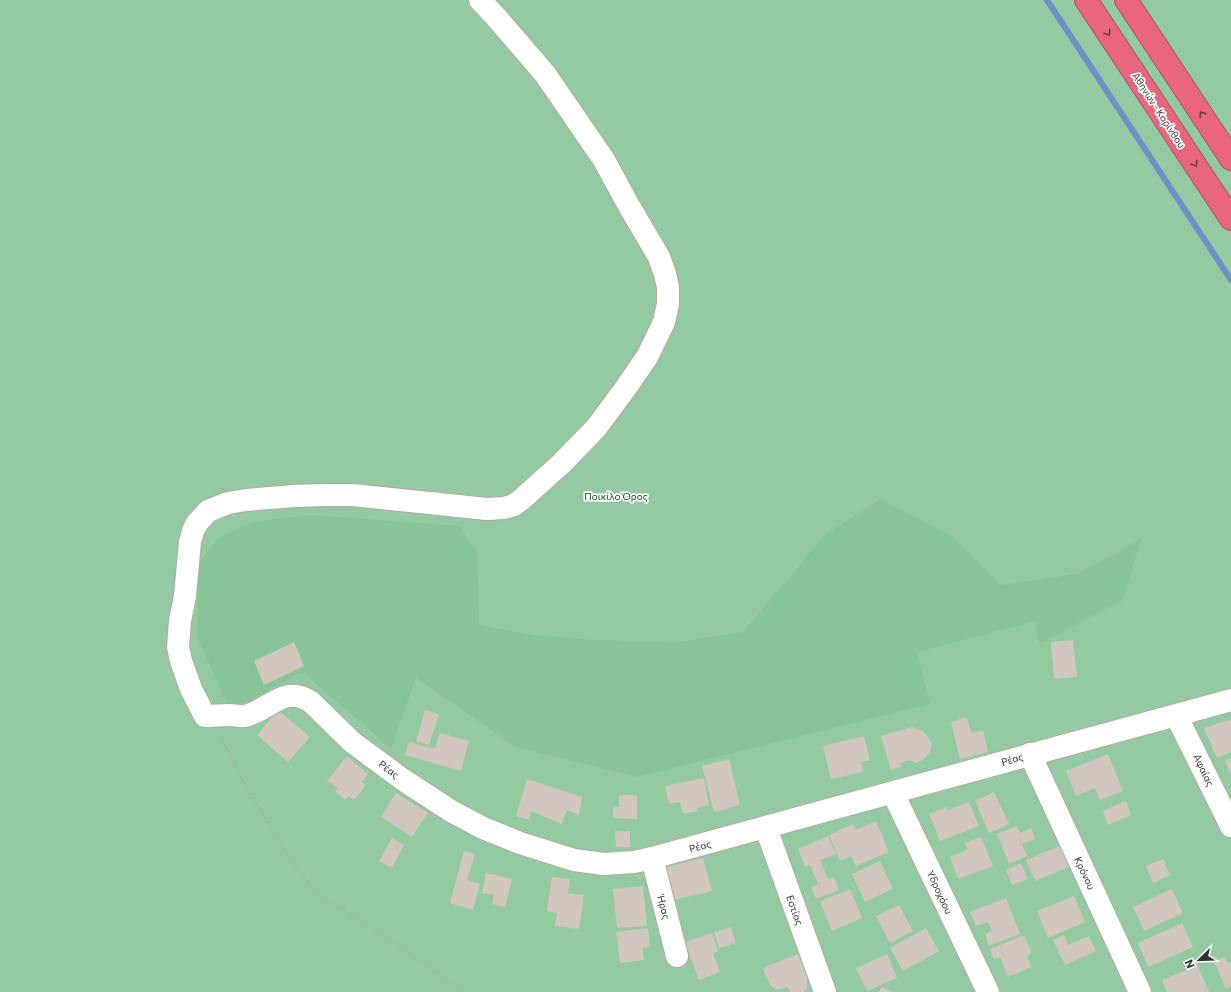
<svg xmlns="http://www.w3.org/2000/svg" width="1231" height="992" viewBox="0 0 1231 992" font-family="Commissioner,sans-serif">
<rect width="100%" height="100%" fill="#f1e6dc"/>
<!-- green -->
<path fill="#93caa2" d="M0 0H1231V992H0Z"/>
<!-- forest -->
<path fill="#87c497" d="M881 499 951 536 1001 585 1077 574 1141 539 1123 600 1042 642H1038L1036 621 917 652 930 704 638 777 516 747 416 678 391 748 302 672 231 711 198 639 197 565 218 538 252 522 311 515 460 526 478 555 479 625 533 635 592 640 678 642 743 632 826 534Z"/>
<g fill="none" stroke-linecap="round" stroke-linejoin="round">
<!-- stream -->
<path stroke="#6f90c6" stroke-width="6" d="M1047 0 1231 280"/>
</g>
<!-- building -->
<path fill="#d2c7be" d="M1073 640 1077 677 1054 679 1051 642Z
M294 642 304 666 264 685 254 661Z
M278 710 310 737 288 762 257 735Z
M425 710 439 714 429 745 416 741Z
M967 717 971 733 983 730 988 752 960 759 951 722Z
M1231 719V752L1217 758 1204 728Z
M912 727 923 731 930 739 932 744 929 754 921 761 916 763 910 760 900 763 901 767 891 770 881 736Z
M440 733 469 741 461 771 405 755 409 742 435 749Z
M864 736 870 760 861 762 863 772 831 779 823 746Z
M1108 754 1123 791 1100 800 1095 788 1076 796 1066 771Z
M347 756 368 774 362 782 366 785 354 800 349 796 346 800 335 792 338 788 327 781Z
M1231 758V775L1225 761Z
M729 759 740 805 714 812 702 766Z
M704 778 709 805 697 808 698 811 683 814 680 802 669 804 665 786Z
M527 779 582 797 579 815 567 810 562 824 531 811 529 820 516 816Z
M994 792 1009 824 989 833 975 801Z
M396 793 428 813 412 837 381 817Z
M619 795H637V819L613 818V807H619Z
M1126 801 1131 815 1108 825 1103 811Z
M969 802 979 826 940 841 929 814 947 807 948 810Z
M876 821 889 852 856 866 851 856 840 861 829 835 853 824 856 830Z
M1017 826 1020 833 1031 828 1035 839 1022 844 1027 856 1009 864 997 834Z
M615 831H630V847H616Z
M828 836 836 854 820 860 828 879 834 877 839 890 816 899 811 887 818 884 810 865 805 867 798 849Z
M981 837 993 866 958 879 950 857 968 849 965 843Z
M392 838 404 845 392 868 379 861Z
M1060 846 1069 867 1035 881 1026 860Z
M464 851 475 854 467 880 480 884 473 910 450 903Z
M703 858 712 891 670 901 662 868Z
M1163 859 1170 875 1153 883 1146 866Z
M880 861 893 889 865 902 852 874Z
M1021 863 1028 879 1012 885 1006 870Z
M486 873 512 879 505 907 492 904 494 895 482 893Z
M552 877 570 879 568 893 584 895 579 929 555 926 557 913 547 911Z
M643 886 647 926 617 928 613 889Z
M850 889 862 918 832 931 820 901Z
M1172 889 1183 913 1144 931 1133 907Z
M1074 896 1085 922 1048 938 1037 911Z
M1006 898 1020 934 989 946 985 934 992 931 988 922 976 926 970 912Z
M899 905 913 931 890 943 876 916Z
M1182 923 1193 947 1148 967 1138 943Z
M731 927 736 943 719 948 714 932Z
M648 928 650 947 643 948 644 960 620 963 616 932Z
M926 928 939 951 903 971 890 948Z
M712 933 718 951 713 953 720 972 699 980 685 942Z
M1024 935 1032 953 1027 956 1031 967 1008 977 1000 957 994 959 990 949Z
M1064 935 1068 945 1089 936 1096 951 1065 965 1053 940Z
M798 954 807 978V988L804 992H790L787 987 777 990 770 985 763 968Z
M887 954 897 978 867 991 856 968Z
M1225 957 1227 963 1231 962V986L1226 989 1214 961Z
M1198 966 1209 992H1167L1162 980Z
M881 987 893 992H879Z"/>
<g fill="none" stroke-linecap="round" stroke-linejoin="round">
<!-- minor casing -->
<g stroke="#b4a9a0" stroke-width="24">
<path id="minor" d="M480 0 496 17 545 74 604 160 629 206 659 257 665 274 668 287V304L664 322 647 357 625 389 596 428 561 464 522 499 514 505 504 508 487 509 352 495H325L294 496 246 500 228 503 208 511 197 523 193 531 190 542 185 596 180 621 178 647 181 661 191 689 205 716C213 716 222 715 230 715 235 715 240 717 245 716 270 710 284 684 311 702L352 742 402 779 451 811 483 828 520 843 574 860 604 864 634 862 652 858 1231 700
M1176 715 1231 826
M1030 754 1140 992
M893 793 988 992
M766 828 825 992
M652 858 677 956"/>
</g>
<!-- highway casing -->
<g stroke="#aa5361" stroke-width="24">
<path id="highway" d="M1086 0 1231 219
M1126 0 1231 159"/>
</g>
<!-- path -->
<path stroke="#b3aaa2" stroke-width="2.5" stroke-dasharray="1 3" stroke-linecap="butt" d="M221 737 250 794 294 865 317 893 405 950 464 992"/>
<!-- minor -->
<use href="#minor" stroke="#fff" stroke-width="22"/>
<!-- highway -->
<use href="#highway" stroke="#ea667e" stroke-width="22"/>
</g>
<!-- one-way arrows -->
<defs><path id="oneway-chevron" d="M-2-3.5L2.5 0L-2 3.5" fill="none" stroke-width="1.6" stroke-linecap="round" stroke-linejoin="round"/></defs>
<g stroke="#6b4045">
<use href="#oneway-chevron" transform="translate(1108 33) rotate(57)"/>
<use href="#oneway-chevron" transform="translate(1202 114) rotate(-123)"/>
<use href="#oneway-chevron" transform="translate(1195 164) rotate(57)"/>
</g>
<g text-anchor="middle" dominant-baseline="central" stroke-width="3.5" stroke-linejoin="round" paint-order="stroke">
<!-- street labels -->
<g font-size="10" fill="#34302c" stroke="#fff">
<text transform="translate(1159 110) rotate(57)">Αθηνών - Κορίνθου</text>
<text transform="translate(1012 759) rotate(-16)">Ρέας</text>
<text transform="translate(389 769) rotate(37)">Ρέας</text>
<text transform="translate(1204 770) rotate(64)">Αφαίας</text>
<text transform="translate(700 846) rotate(-15)">Ρέας</text>
<text transform="translate(1085 873) rotate(65)">Κρόνου</text>
<text transform="translate(940 892) rotate(65)">Υδροχόου</text>
<text transform="translate(664 907) rotate(76)">Ήρας</text>
<text transform="translate(795 910) rotate(70)">Εστίας</text>
</g>
<!-- park labels -->
<g font-size="10" fill="#103f22" stroke="#fff">
<text x="616" y="496">Ποικίλο Όρος</text>
</g>
</g>
<!-- north arrow -->
<g transform="translate(1199 960) rotate(247)" stroke="#ffffff" stroke-width="3" paint-order="stroke">
<path d="M0-3L7 15L0 10L-7 15Z" fill="#34302c"/>
<text y="-6" font-size="11" font-weight="bold" text-anchor="middle" fill="#34302c">N</text>
</g>
</svg>
